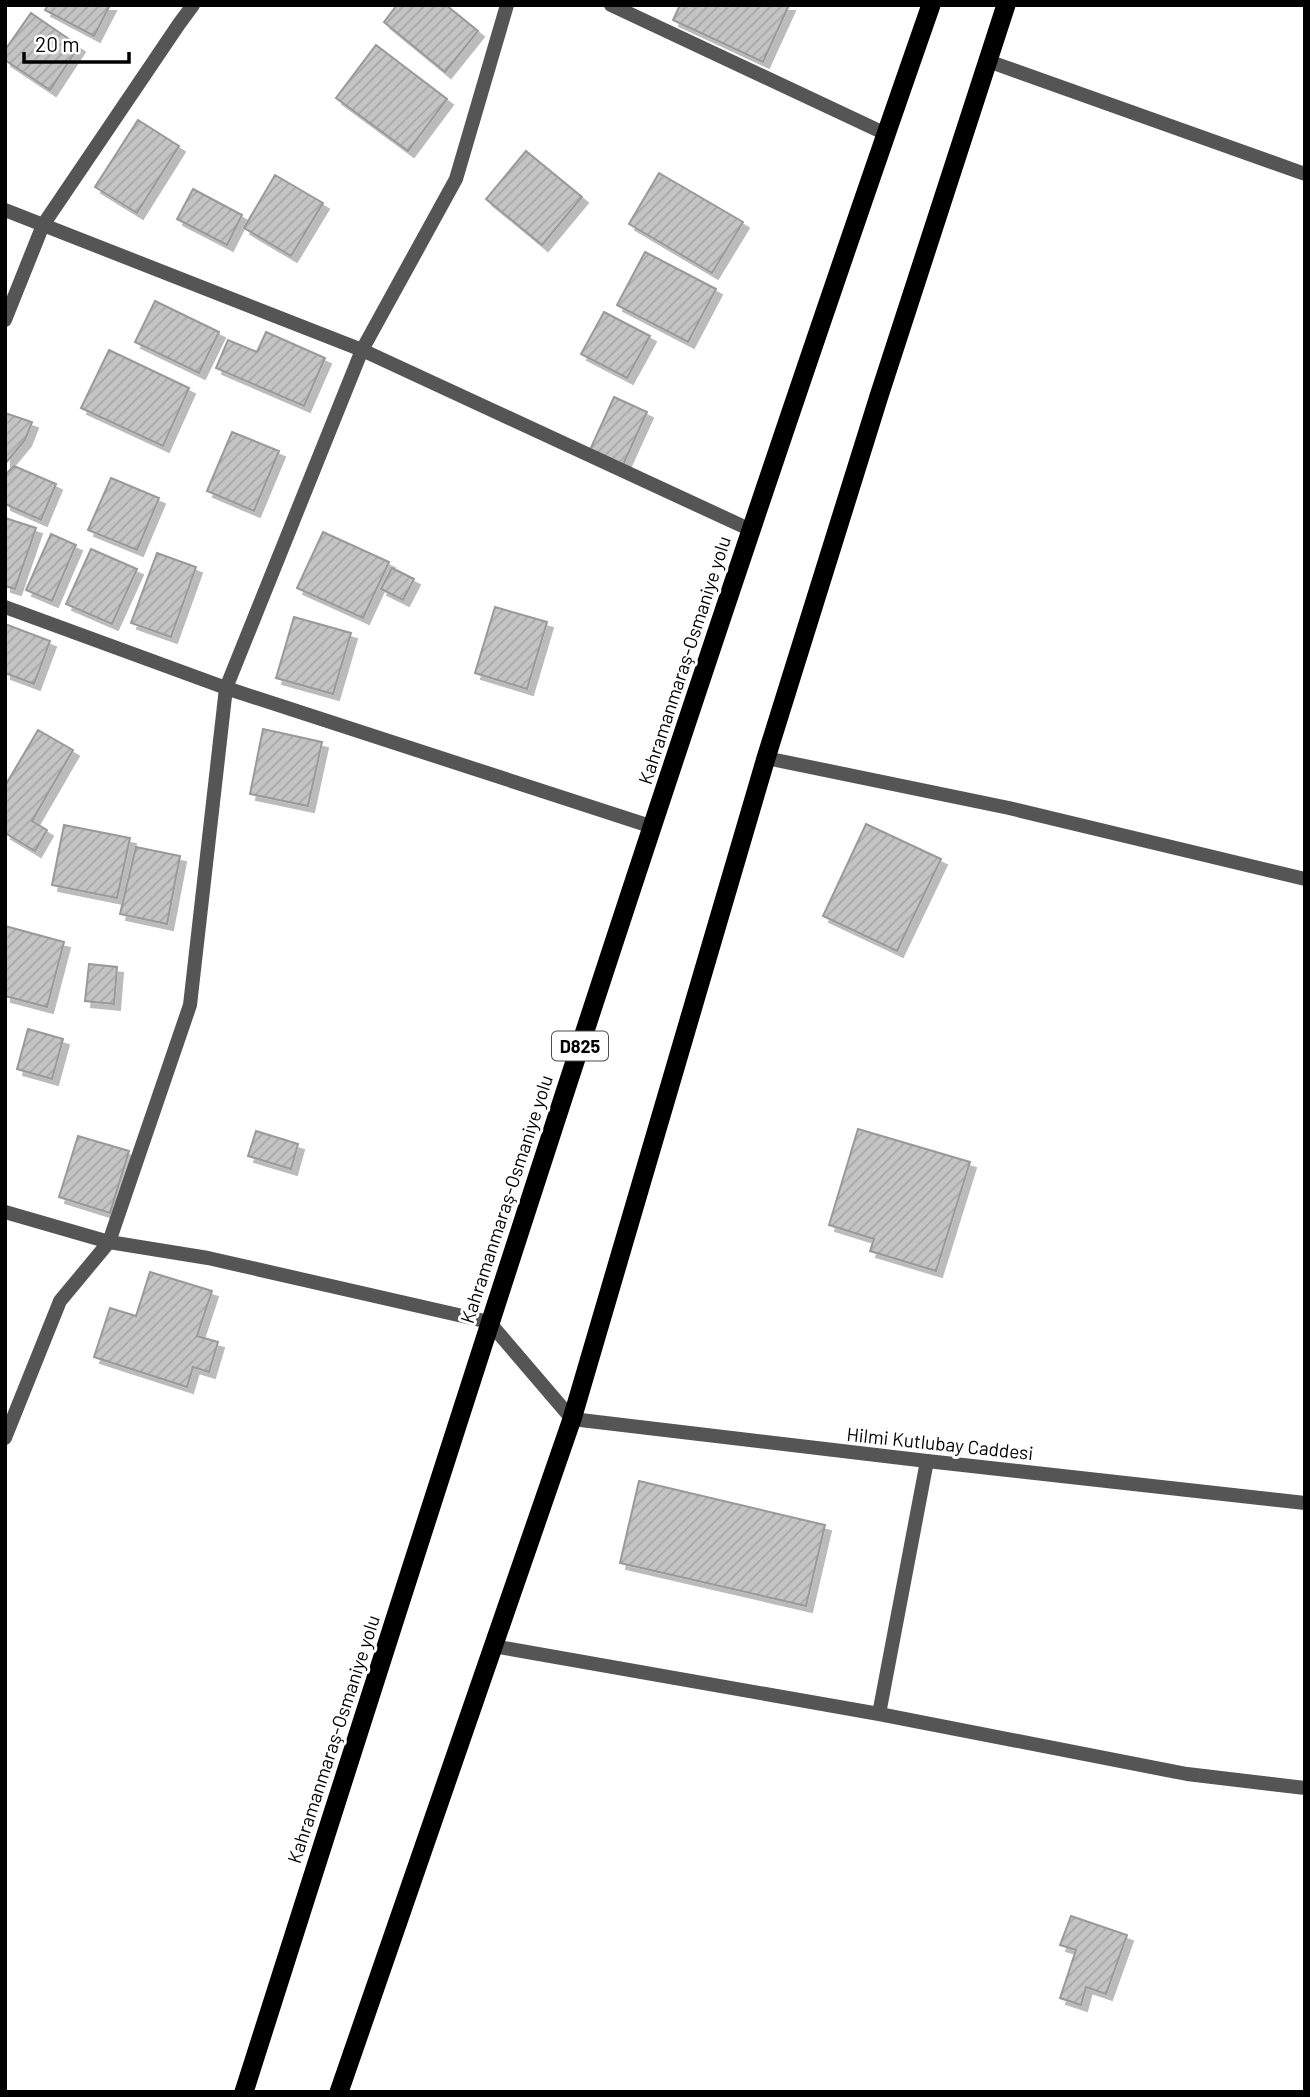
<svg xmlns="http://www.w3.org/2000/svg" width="1310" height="2097" viewBox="0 0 1310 2097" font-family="Barlow,sans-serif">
<defs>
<pattern id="building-hatch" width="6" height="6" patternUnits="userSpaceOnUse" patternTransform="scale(1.75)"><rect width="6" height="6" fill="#c4c4c4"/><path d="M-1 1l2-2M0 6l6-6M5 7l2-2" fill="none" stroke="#a7a7a7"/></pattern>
<filter id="shadow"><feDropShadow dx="6" dy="6" stdDeviation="0" flood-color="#0004"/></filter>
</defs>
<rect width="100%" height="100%" fill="#fff"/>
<!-- building -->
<path fill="url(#building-hatch)" stroke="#999" stroke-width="2" filter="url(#shadow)" d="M48 5H110L94 36 45 10Z
M397 5H446L478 31 445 72 384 22Z
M680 5H789L763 62 673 20Z
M31 13 79 46 50 90 5 60V50Z
M376 45 447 99 408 151 336 98Z
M138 120 179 146 137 213 95 187Z
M526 151 582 197 542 245 486 199Z
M659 173 743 222 712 273 629 224Z
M275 175 323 203 291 256 244 228Z
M193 189 242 215 227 245 177 219Z
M645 252 716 289 688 342 617 305Z
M155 301 219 332 199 373 135 342Z
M604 312 650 336 627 378 581 354Z
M266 332 325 358 304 406 216 368 228 340 257 352Z
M109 350 189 388 163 446 81 408Z
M614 397 647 412 622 467 589 452Z
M5 413 32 422 25 440 5 464Z
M232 432 279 451 254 511 207 491Z
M14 466 56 484 41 520 5 504V475Z
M111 478 159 498 137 550 88 530Z
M5 518 36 528 15 589 5 586Z
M323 532 389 562 363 618 297 588Z
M51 534 76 545 52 601 26 590Z
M91 549 137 569 112 624 66 604Z
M157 553 196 567 171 637 131 623Z
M392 568 414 579 403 600 381 589Z
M495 607 547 622 527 689 475 673Z
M294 617 351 633 333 694 276 678Z
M5 624 50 641 34 684 5 673Z
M263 729 322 742 308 806 250 794Z
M38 730 73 750 32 821 47 830 35 851 5 833V786Z
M866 824 941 859 897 951 823 916Z
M64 825 130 838 117 898 52 885Z
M136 847 180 856 167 924 120 914Z
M5 926 64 942 47 1007 5 996Z
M89 964 117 967 114 1004 85 1001Z
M28 1029 63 1039 52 1079 17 1069Z
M858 1129 970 1162 936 1271 870 1251 874 1239 829 1225Z
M256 1131 298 1144 291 1169 248 1156Z
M78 1136 129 1151 110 1213 59 1197Z
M150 1272 212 1291 197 1336 218 1342 209 1372 193 1367 187 1387 94 1357 110 1308 136 1316Z
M639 1481 825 1525 806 1606 620 1563Z
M1071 1916 1127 1935 1106 1994 1086 1987 1081 2005 1060 1998 1076 1950 1060 1945Z"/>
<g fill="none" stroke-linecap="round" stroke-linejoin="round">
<!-- minor -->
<path stroke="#555" stroke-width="14" d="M611 5 886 134
M988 61 1305 174
M5 210 362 350 751 530
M5 320 43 225 179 24 193 5
M5 607 226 688 653 827
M766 758 1009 808 1305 879
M5 1212 109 1242 208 1258 489 1322 572 1419
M5 1438 60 1301 109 1242 190 1005 226 688 362 350 456 179 507 5
M493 1646 879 1714 1187 1774 1305 1788
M879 1714 927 1461"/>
<!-- tertiary -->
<path stroke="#555" stroke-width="14" d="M572 1419 927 1461 1305 1503"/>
<!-- trunk -->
<path stroke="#000" stroke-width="19" d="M244 2092C466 1394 689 697 931 5
M339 2092 572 1419 766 758 879 396 1006 5"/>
</g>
<g text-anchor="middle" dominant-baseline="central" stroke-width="6" stroke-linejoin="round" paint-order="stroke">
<!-- shield labels -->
<rect fill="#fff" stroke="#4c4c4c" stroke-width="2" x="552" y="1031.5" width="56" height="29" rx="5"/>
<g font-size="18" font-weight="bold" fill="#000">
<text x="580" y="1046">D825</text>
</g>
<!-- street labels -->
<g font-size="19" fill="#000" stroke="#fff">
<text transform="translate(684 660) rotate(-72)">Kahramanmaraş-Osmaniye yolu</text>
<text transform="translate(506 1199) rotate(-72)">Kahramanmaraş-Osmaniye yolu</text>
<text transform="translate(940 1443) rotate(6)">Hilmi Kutlubay Caddesi</text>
<text transform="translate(333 1739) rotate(-72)">Kahramanmaraş-Osmaniye yolu</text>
</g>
</g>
<!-- border -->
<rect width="1310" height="2097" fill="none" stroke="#000000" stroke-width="14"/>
<!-- scale -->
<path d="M24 52v10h105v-10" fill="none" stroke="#000000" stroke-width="3.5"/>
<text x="35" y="52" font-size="21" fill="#000000" stroke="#ffffff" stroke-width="5" paint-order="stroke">20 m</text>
</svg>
